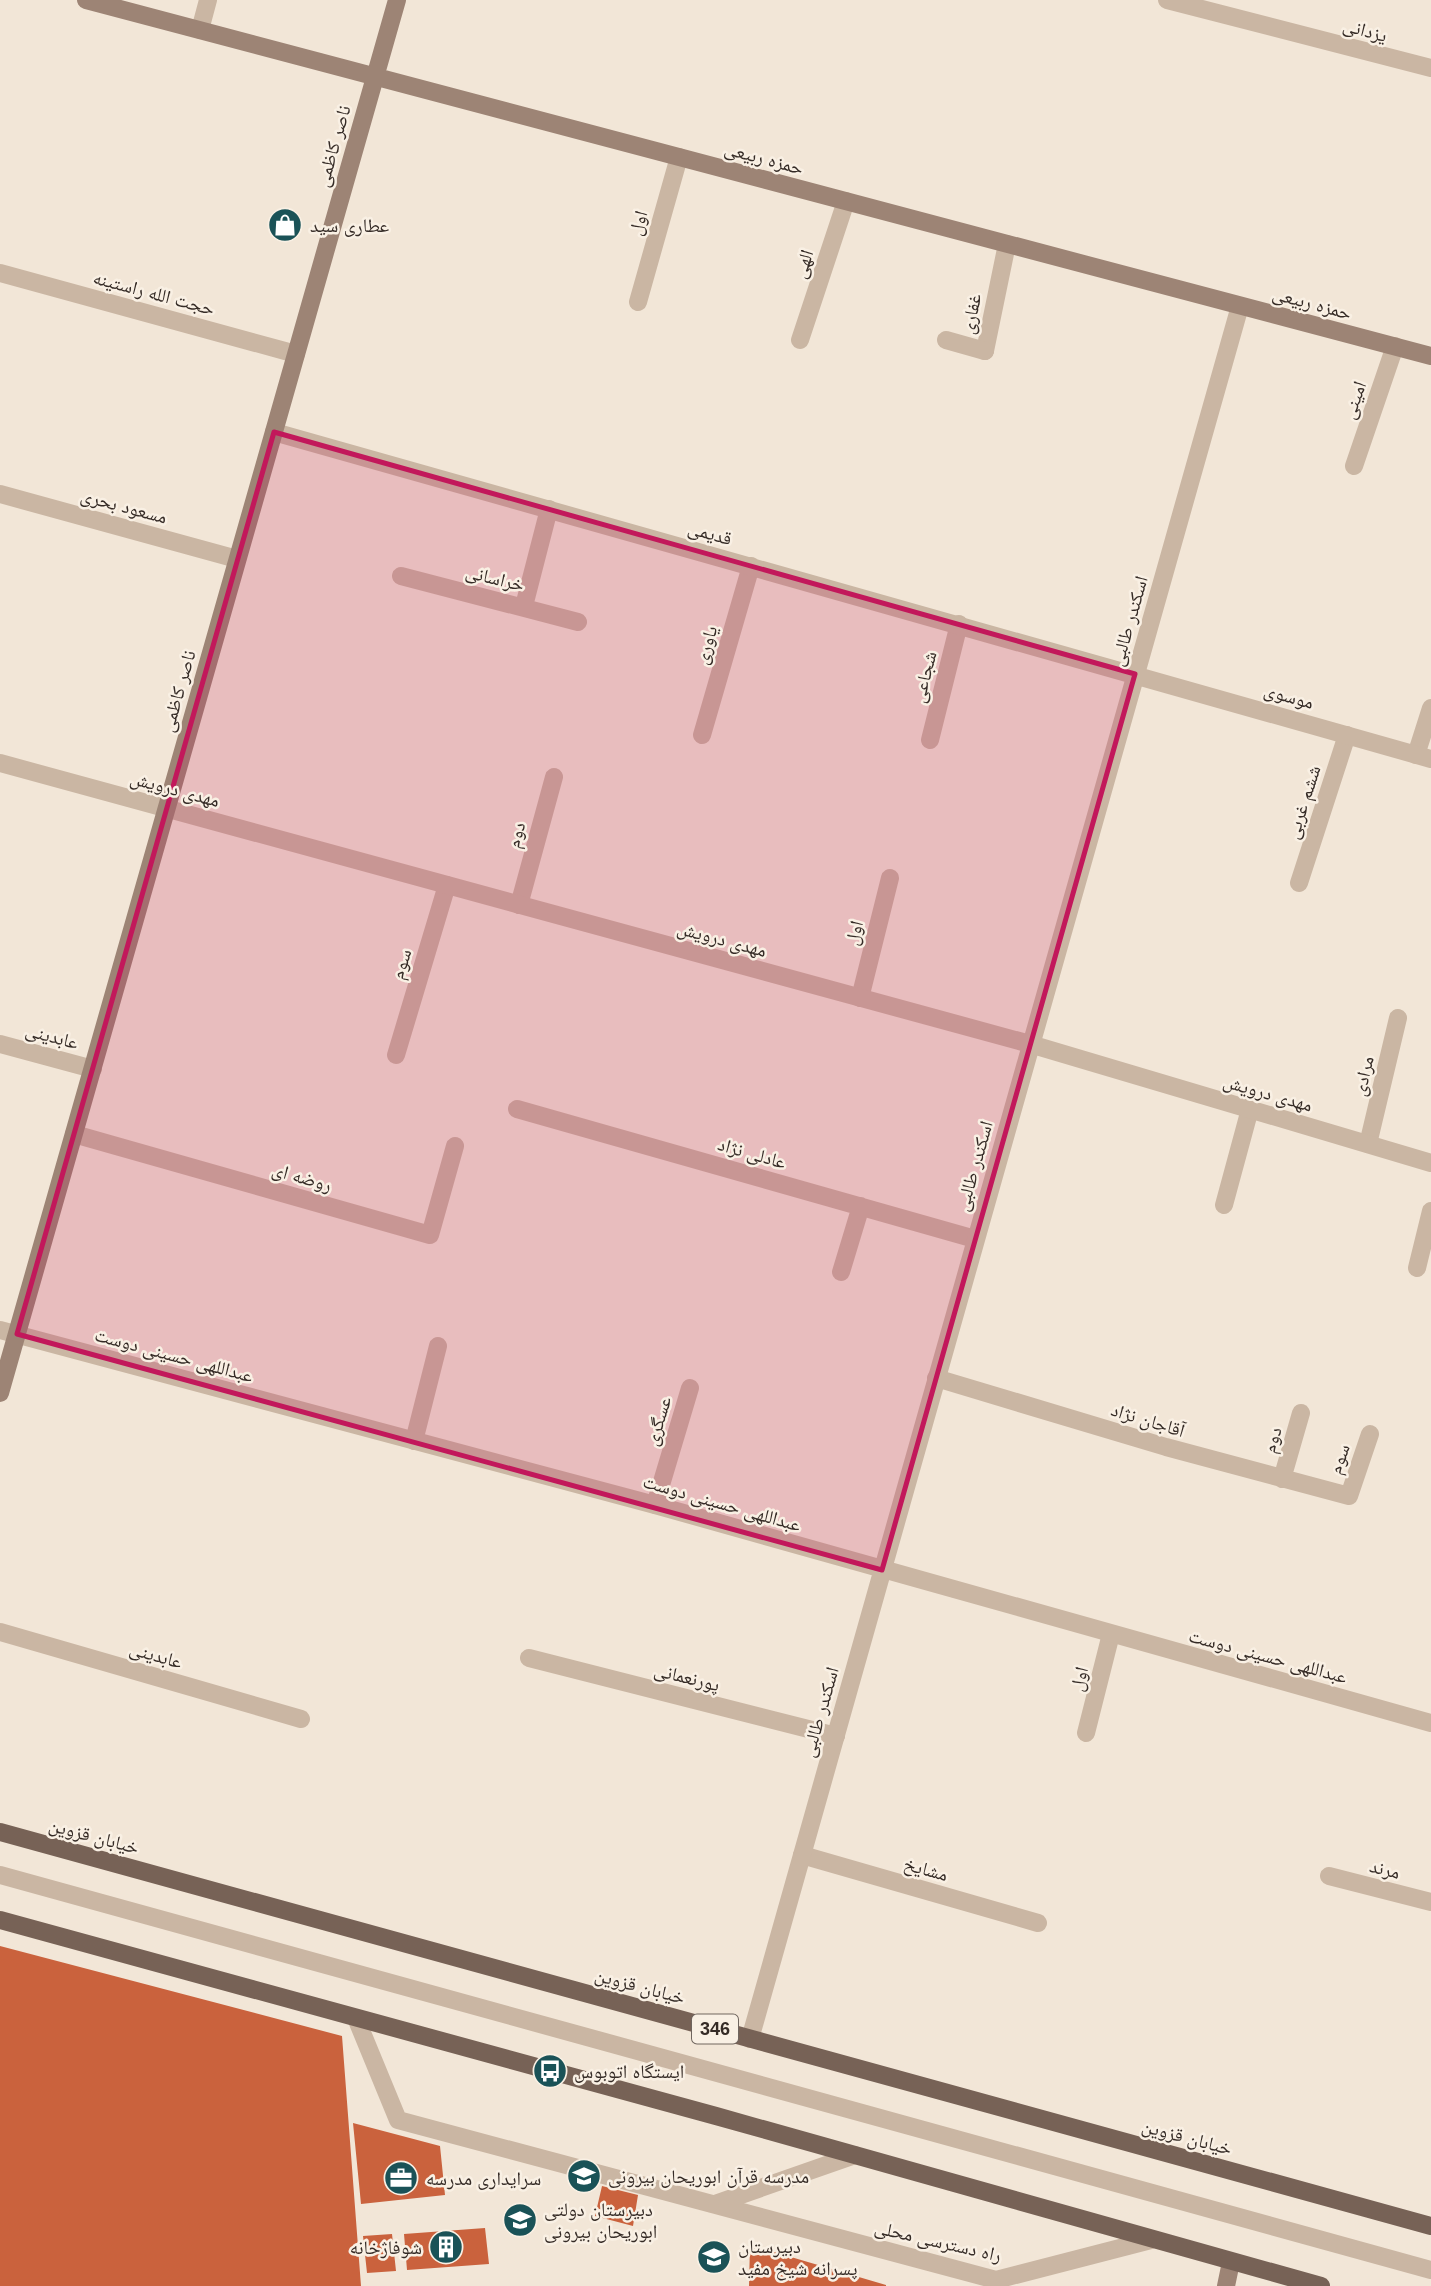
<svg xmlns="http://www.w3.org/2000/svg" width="1431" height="2286" viewBox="0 0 1431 2286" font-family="Arial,'Noto Naskh Arabic',sans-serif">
<rect width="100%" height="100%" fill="#f2e6d7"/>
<!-- building -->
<path fill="#ca623d" d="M0 1946 342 2036 361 2286H0Z
M353 2123 440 2146 445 2195 361 2204Z
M602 2186 638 2195 633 2226 595 2216Z
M485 2228 489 2264 407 2270 404 2234Z
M392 2234 396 2271 367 2273 363 2236Z
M750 2245 886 2285V2286H749Z"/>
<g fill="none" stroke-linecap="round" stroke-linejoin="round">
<!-- lane -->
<path stroke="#cab6a3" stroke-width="18" d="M200 30 208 0
M638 302 679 157
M800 340 846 201
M985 351 1007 244
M1354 466 1395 346
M401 576 578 622
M524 606 549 509
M702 735 751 566
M930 740 959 624
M1416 755 1431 708
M1299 883 1347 735
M519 905 554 777
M860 998 890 878
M396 1055 447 885
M517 1109 975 1239
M74 1134 430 1235 455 1146
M1368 1144 1398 1018
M1224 1205 1250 1109
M1417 1268 1431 1211
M841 1272 861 1206
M936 1378 1166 1447 1349 1496 1370 1434
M414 1441 438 1346
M1282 1479 1301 1413
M655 1505 690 1388
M0 1632 301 1719
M529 1658 836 1736
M1086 1733 1111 1634
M802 1855 1038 1923
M0 1875 1431 2270"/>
<!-- street -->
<path stroke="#cab6a3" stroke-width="18" d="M1167 0 1431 68
M0 273 296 354
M946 340 985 351
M274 432 1431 759
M0 494 237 559
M0 763 1030 1044 1431 1163
M0 1044 93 1069
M0 1330 655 1505 1431 1723
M1329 1876 1431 1902
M356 2018 398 2120 996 2280 1151 2240
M750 2039 1240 306
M715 2204 855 2155"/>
<!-- secondary -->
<path stroke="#9d8475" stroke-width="18" d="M86 0 1431 356
M0 1393 397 0
M1226 2286 1231 2262"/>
<!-- primary -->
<path stroke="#776256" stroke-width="18" d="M0 1832 1431 2226
M0 1920 716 2116 1321 2286"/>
</g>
<!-- marked area -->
<path fill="#c2185b" fill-opacity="0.2" stroke="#c2185b" stroke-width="5" stroke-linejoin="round" d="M274 432 1135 674 882 1570 17 1334Z"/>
<!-- icons -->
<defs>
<g id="shop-disc" transform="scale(1.75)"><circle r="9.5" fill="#1a5257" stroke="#f9f0e4"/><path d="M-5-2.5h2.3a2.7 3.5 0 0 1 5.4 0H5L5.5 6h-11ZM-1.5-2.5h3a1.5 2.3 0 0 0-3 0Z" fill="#fff"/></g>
<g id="bus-disc" transform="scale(1.75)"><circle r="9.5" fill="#1a5257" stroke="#f9f0e4"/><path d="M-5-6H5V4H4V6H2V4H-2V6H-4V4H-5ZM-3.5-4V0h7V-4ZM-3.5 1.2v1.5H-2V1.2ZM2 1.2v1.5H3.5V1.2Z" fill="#fff"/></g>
<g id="school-disc" transform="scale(1.75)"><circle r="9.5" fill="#1a5257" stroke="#f9f0e4"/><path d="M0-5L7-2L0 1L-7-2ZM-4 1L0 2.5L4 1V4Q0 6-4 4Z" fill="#fff"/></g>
<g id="office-disc" transform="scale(1.75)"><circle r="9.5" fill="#1a5257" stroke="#f9f0e4"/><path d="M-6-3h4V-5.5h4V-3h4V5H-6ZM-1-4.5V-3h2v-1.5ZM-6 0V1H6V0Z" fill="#fff"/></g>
<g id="building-disc" transform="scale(1.75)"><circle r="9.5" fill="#1a5257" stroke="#f9f0e4"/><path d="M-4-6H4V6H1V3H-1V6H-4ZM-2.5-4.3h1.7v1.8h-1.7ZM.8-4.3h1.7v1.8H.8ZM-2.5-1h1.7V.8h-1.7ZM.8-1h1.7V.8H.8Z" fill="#fff"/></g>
</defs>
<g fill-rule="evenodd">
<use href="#shop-disc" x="285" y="225"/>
<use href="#bus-disc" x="550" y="2071"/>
<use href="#school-disc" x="584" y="2176"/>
<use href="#office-disc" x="401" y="2178"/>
<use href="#school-disc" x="520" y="2220"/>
<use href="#building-disc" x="446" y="2247"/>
<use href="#school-disc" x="714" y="2257"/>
</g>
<g text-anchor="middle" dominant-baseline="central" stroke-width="5" stroke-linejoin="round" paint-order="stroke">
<!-- shield labels -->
<rect fill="#f9f0e4" stroke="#70665f" stroke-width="2" x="692" y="2014.5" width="46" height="29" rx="5"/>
<g font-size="18" font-weight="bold" fill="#352b26">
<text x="715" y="2029">346</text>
</g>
<!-- street labels -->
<g font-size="19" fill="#352b26" stroke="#f9f0e4">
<text transform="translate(1365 30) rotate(15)">یزدانی</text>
<text transform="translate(333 146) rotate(-74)">ناصر کاظمی</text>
<text transform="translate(764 158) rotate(15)">حمزه ربیعی</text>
<text transform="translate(638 223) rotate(-74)">اول</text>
<text transform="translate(803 264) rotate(-72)">الهی</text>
<text transform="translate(154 293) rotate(15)">حجت الله راستینه</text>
<text transform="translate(1312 303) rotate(15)">حمزه ربیعی</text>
<text transform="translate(971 314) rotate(-79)">غفاری</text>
<text transform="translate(1354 400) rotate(-71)">امینی</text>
<text transform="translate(124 506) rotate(15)">مسعود بحری</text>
<text transform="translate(710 533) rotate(16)">قدیمی</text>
<text transform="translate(495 578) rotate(14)">خراسانی</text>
<text transform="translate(1129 621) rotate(-74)">اسکندر طالبی</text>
<text transform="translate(706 645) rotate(-74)">یاوری</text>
<text transform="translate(924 677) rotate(-76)">شجاعی</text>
<text transform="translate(178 691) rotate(-74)">ناصر کاظمی</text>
<text transform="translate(1289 696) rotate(16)">موسوی</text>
<text transform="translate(175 789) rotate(15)">مهدی درویش</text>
<text transform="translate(1303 802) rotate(-72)">ششم غربی</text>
<text transform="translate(516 835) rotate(-75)">دوم</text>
<text transform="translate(854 933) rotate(-76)">اول</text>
<text transform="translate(722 939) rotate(15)">مهدی درویش</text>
<text transform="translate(401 964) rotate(-73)">سوم</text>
<text transform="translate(52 1036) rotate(15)">عابدینی</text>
<text transform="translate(1363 1076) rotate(-77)">مرادی</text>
<text transform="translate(1268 1093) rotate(16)">مهدی درویش</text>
<text transform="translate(752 1153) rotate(16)">عادلی نژاد</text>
<text transform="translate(974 1166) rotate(-74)">اسکندر طالبی</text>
<text transform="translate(302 1177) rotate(16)">روضه ای</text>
<text transform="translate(174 1355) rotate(15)">عبداللهی حسینی دوست</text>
<text transform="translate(1148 1420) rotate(17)">آقاجان نژاد</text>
<text transform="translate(658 1421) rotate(-73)">عسگری</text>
<text transform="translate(1272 1440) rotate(-74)">دوم</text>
<text transform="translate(1339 1459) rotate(-71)">سوم</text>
<text transform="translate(722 1503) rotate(16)">عبداللهی حسینی دوست</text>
<text transform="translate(156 1655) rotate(16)">عابدینی</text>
<text transform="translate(1268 1656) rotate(15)">عبداللهی حسینی دوست</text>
<text transform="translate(687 1677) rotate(14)">پورنعمانی</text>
<text transform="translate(1079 1679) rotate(-76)">اول</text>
<text transform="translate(820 1712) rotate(-74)">اسکندر طالبی</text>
<text transform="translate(94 1836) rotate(15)">خیابان قزوین</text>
<text transform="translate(926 1869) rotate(16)">مشایخ</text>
<text transform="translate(1385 1869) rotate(14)">مرند</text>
<text transform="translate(640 1986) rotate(15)">خیابان قزوین</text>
<text transform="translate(1187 2137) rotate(15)">خیابان قزوین</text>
<text transform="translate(938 2241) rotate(13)">راه دسترسی محلی</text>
</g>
<!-- poi labels -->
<g font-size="19" fill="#352b26" stroke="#f9f0e4" text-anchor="start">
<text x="310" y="225">عطاری سید</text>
<text x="574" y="2071">ایستگاه اتوبوس</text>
<text x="608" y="2176">مدرسه قرآن ابوریحان بیرونی</text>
<text x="426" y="2178">سرایداری مدرسه</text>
<text x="544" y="2209">دبیرستان دولتی<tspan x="544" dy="22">ابوریحان بیرونی</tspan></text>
<text x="738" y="2246">دبیرستان<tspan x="738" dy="22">پسرانه شیخ مفید</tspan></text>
<text x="422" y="2247" text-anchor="end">شوفاژخانه</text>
</g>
</g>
</svg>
